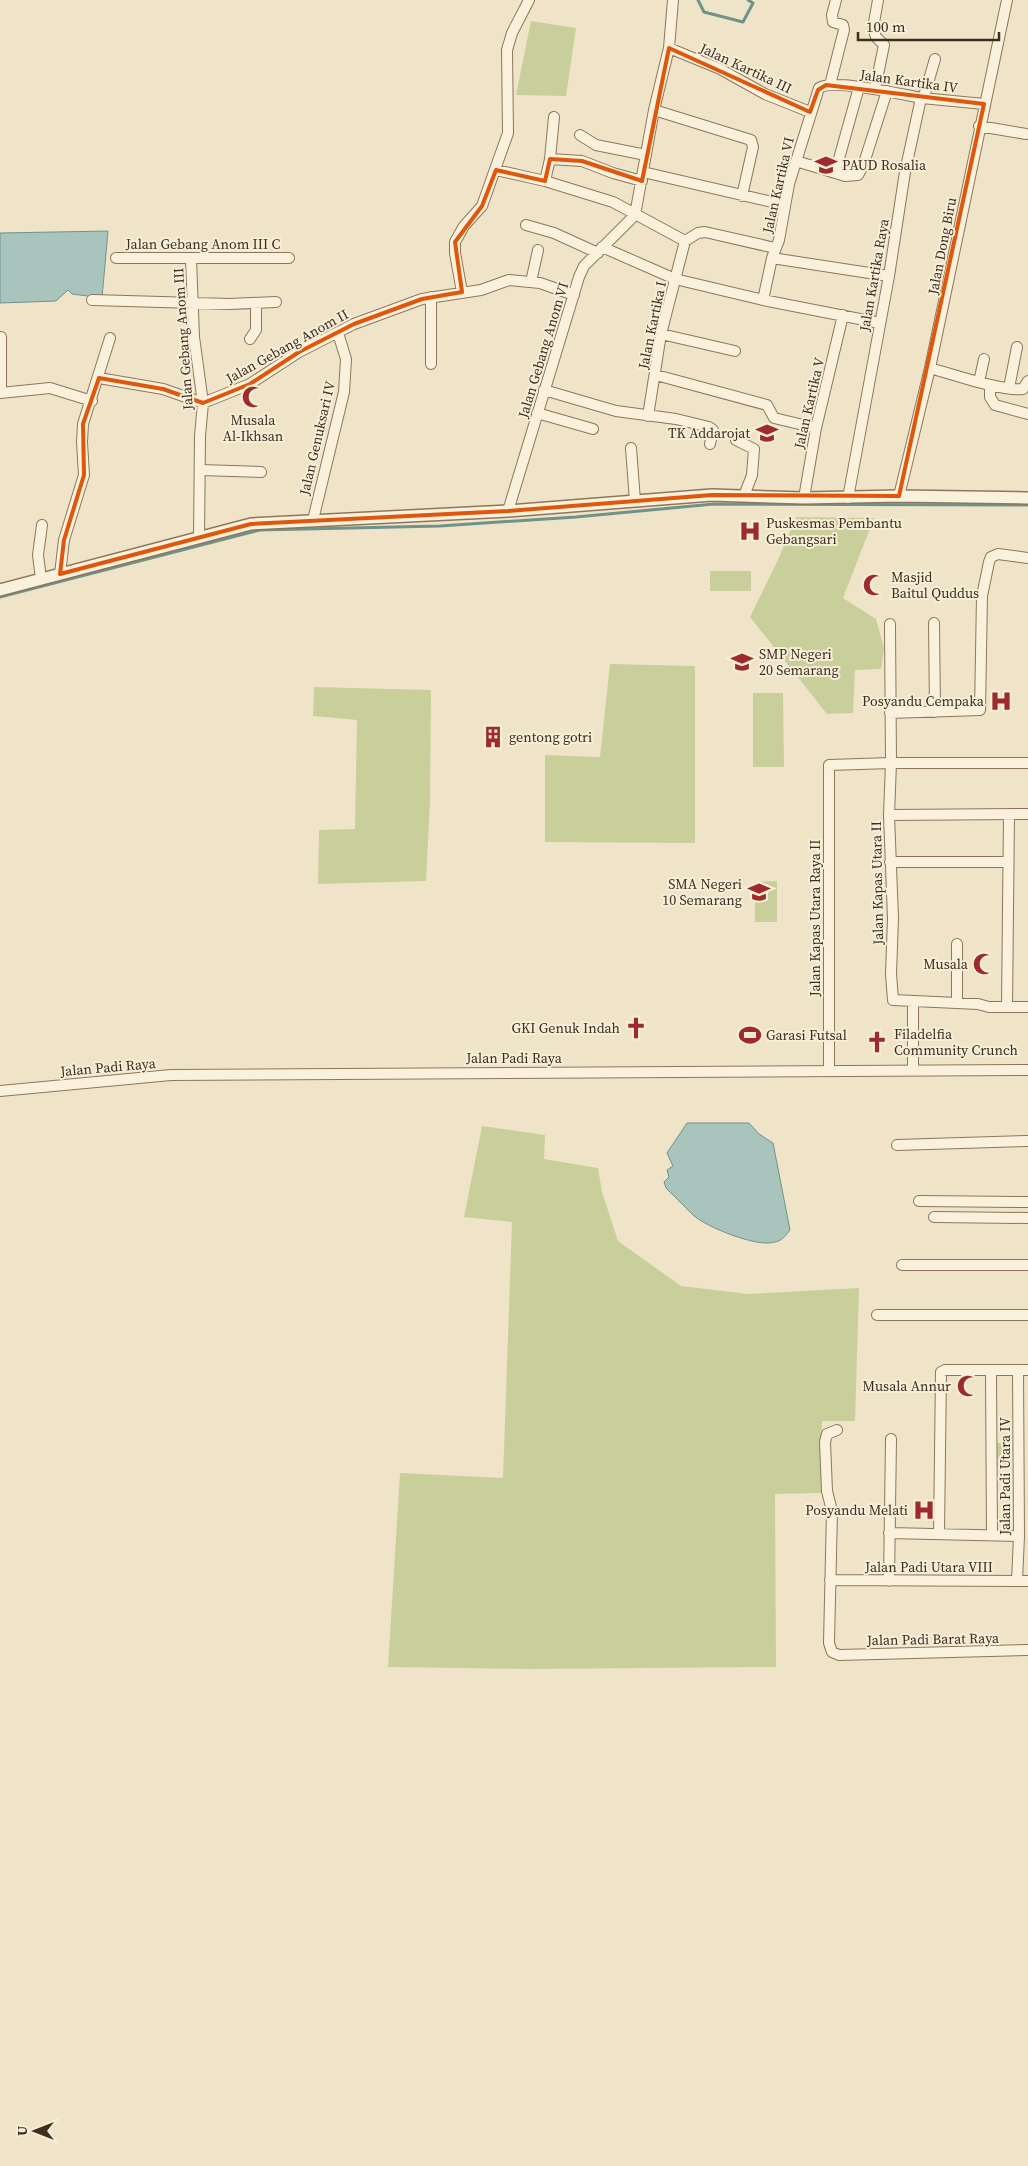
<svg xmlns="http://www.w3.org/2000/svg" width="1028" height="2166" viewBox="0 0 1028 2166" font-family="'Source Serif 4',serif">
<rect width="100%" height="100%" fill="#f0e4c8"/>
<!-- green -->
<path fill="#c9cf9b" d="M531 21 576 28 566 96 516 95Z
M796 517 874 518 843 598 876 619 884 648 881 669 855 670 853 713 827 714 750 617 777 562Z
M710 571H751V591H710Z
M610 664 695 666V843L545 842V755L600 757Z
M314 687 431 690 430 801 426 881 318 884 319 830 355 829 357 720 313 716Z
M753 693H783L784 767H753Z
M777 881V922H755V882Z
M482 1126 545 1135 544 1159 598 1168 602 1192 618 1241 681 1286 748 1294 859 1288 855 1421H822L821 1493 775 1494 776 1667 530 1669 388 1667 400 1473 503 1478 512 1222 464 1217Z
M997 1443H1009V1467H997Z"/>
<!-- water -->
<path fill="#a9c4bc" stroke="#6f938a" d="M108 231 102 298 72 294 68 290 56 301 0 303V233Z
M687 1123H749L759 1134 773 1143 790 1230C786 1235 782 1241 775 1242 758 1248 706 1227 693 1215 684 1206 675 1197 666 1188L664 1182 669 1177 667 1170 673 1166 667 1153Z"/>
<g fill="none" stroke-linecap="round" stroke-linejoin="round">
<!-- stream -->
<path stroke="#6f938a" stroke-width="3" d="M698 0 704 12 743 22 753 3 748 0
M0 597 260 530 440 526 576 517 714 504 1028 505"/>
<!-- minor casing -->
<g stroke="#8d765c" stroke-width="12">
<path id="minor" d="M669 48 720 69 765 94 810 112
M830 85 844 30 843 25 833 22 832 15 836 0
M875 89 884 45 876 37 873 28 878 0
M654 110 751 140 753 147 742 196
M979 126 1026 134
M580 135 596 145 646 155
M550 159 582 161 613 173 642 181
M796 161 845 176 858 175 863 166 887 91
M496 170 545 181 613 202 685 241 698 233 705 232 775 248
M643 172 785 205
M835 173 859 87
M545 181 550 159 554 117
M635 215 654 110 669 48 673 0
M526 225 554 233 598 253
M602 247 675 279 763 300 880 323
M116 258H289
M772 258 889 276
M191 259 194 337 203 403 200 436 199 538
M531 282 538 250
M462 292 455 253V242L464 226 482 206 508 133 507 50 512 33 529 0
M431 297V364
M92 300 230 304 276 302
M763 300 772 258 779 240 789 184 819 88C833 78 903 95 922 98 943 100 964 102 984 104
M661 334 735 351
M250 339 256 330V303
M930 368C951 374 1004 392 1023 389L1028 381
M656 375 767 405 774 418 816 428
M99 378 163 389 203 403 250 384 299 352 354 324 422 299 481 290 509 280 540 283 574 295
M979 382 984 359
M990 385V397L995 405 1028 414
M1009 388 1017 347
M544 390 616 411 676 419 709 427 713 430 710 444
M0 393 50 388 92 401
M1 393V337
M537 413 593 429
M648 416 661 334 685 241
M736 440 754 449 752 475 744 496
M631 448 635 501
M200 470 261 472
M899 496 930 368 1007 0
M804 498 816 428 843 315
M848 498 889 276 905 172 921 98 925 93 935 59
M508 511 579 277 584 266 635 215
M313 520 344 392 346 359 338 333
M60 574 64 540 84 475 82 442 83 424 110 338
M41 579 38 555 42 525
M934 623 935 712
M890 624 891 763 889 815 893 918 891 974 893 1000 978 1004 989 1007H1028
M890 713 980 710 982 596 989 562 991 557 998 554 1028 558
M889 815 1028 814
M890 862H1008
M957 944V1003
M1007 1007 1009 814
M829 1071V765L891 763H1028
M913 1071V1001
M0 1091 171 1075 1028 1070
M897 1145 1028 1141
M919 1201 1028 1202
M934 1217 1028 1218
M902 1265H1028
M877 1315H1028
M991 1371 992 1535
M837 1430 827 1434 825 1442 827 1491 832 1511 829 1643 832 1652 839 1655 1028 1650
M889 1533 1019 1536
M939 1534 941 1372 945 1370H1028
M830 1580 1028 1581
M889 1581 891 1439
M1017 1581 1019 1536 1018 1370"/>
</g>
<!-- tertiary casing -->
<g stroke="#8d765c" stroke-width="14">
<path id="tertiary" d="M0 590 251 524 508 511 712 495 804 498 899 496 1028 498"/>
</g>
<!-- minor -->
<use href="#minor" stroke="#faf1dc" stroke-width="10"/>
<!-- tertiary -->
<use href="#tertiary" stroke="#faf1dc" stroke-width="11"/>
</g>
<!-- marked area -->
<path fill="none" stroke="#df570d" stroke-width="4" stroke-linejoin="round" d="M669 48 810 112 818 90 826 85 984 104 899 496 712 495 508 511 251 524 60 574 64 540 84 475 83 424 99 378 163 389 203 403 250 384 299 352 354 324 422 299 462 292 455 242 482 206 496 170 545 181 550 159 582 161 642 181Z"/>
<!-- icons -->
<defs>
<g id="school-bare" transform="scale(1.725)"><path d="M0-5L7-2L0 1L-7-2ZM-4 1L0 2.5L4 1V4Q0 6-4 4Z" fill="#9e2a2b" stroke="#f7eed8" stroke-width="2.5" paint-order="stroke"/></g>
<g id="mosque-bare" transform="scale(1.725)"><path d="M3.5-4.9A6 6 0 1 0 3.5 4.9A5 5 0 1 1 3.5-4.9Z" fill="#9e2a2b" stroke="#f7eed8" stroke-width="2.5" paint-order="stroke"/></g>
<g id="hospital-bare" transform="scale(1.725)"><path d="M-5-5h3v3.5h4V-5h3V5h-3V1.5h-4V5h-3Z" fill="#9e2a2b" stroke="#f7eed8" stroke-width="2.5" paint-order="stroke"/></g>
<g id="building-bare" transform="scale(1.725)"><path d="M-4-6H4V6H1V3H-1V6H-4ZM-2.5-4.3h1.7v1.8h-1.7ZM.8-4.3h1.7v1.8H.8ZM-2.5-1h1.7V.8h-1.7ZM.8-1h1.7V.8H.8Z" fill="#9e2a2b" stroke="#f7eed8" stroke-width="2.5" paint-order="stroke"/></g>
<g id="church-bare" transform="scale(1.725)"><path d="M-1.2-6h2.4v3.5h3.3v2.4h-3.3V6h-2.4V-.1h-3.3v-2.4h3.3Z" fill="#9e2a2b" stroke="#f7eed8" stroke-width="2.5" paint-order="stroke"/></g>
<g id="stadium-bare" transform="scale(1.725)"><path d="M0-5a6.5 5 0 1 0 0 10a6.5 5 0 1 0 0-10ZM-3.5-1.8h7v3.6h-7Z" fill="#9e2a2b" stroke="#f7eed8" stroke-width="2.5" paint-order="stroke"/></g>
</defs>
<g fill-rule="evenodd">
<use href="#school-bare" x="826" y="165"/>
<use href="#mosque-bare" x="253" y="397"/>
<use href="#school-bare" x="767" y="433"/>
<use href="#hospital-bare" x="750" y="531"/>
<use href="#mosque-bare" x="874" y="585"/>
<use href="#school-bare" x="742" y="662"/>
<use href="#hospital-bare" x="1001" y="701"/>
<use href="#building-bare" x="493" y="737"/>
<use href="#school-bare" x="759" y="892"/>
<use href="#mosque-bare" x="984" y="964"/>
<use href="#church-bare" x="636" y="1028"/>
<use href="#stadium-bare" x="750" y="1035"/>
<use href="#church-bare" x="877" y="1042"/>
<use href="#mosque-bare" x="968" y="1386"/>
<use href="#hospital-bare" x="924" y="1510"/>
</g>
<g text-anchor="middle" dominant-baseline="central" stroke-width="4" stroke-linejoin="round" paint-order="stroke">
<!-- street labels -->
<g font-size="14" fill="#3d2e20" stroke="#f7eed8">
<text transform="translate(746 68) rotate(25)">Jalan Kartika III</text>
<text transform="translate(909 81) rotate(8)">Jalan Kartika IV</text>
<text transform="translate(778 185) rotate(-77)">Jalan Kartika VI</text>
<text x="203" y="244">Jalan Gebang Anom III C</text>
<text transform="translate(942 246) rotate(-79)">Jalan Dong Biru</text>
<text transform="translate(874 275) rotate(-80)">Jalan Kartika Raya</text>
<text transform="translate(652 325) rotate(-78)">Jalan Kartika I</text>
<text transform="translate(183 339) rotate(-94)">Jalan Gebang Anom III</text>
<text transform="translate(287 346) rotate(-29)">Jalan Gebang Anom II</text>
<text transform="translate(543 350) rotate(-73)">Jalan Gebang Anom VI</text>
<text transform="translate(809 403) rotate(-77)">Jalan Kartika V</text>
<text transform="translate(317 438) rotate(-77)">Jalan Genuksari IV</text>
<text transform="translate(877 883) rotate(-91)">Jalan Kapas Utara II</text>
<text transform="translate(815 918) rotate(-90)">Jalan Kapas Utara Raya II</text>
<text x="514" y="1058">Jalan Padi Raya</text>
<text transform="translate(108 1067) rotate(-5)">Jalan Padi Raya</text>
<text transform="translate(1005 1476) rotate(-90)">Jalan Padi Utara IV</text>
<text x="929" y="1567">Jalan Padi Utara VIII</text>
<text transform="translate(933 1639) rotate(-1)">Jalan Padi Barat Raya</text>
</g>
<!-- poi labels -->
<g font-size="14" fill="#3d2e20" stroke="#f7eed8" text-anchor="start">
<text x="842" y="165">PAUD Rosalia</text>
<text x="253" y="420" text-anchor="middle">Musala<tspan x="253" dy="16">Al-Ikhsan</tspan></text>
<text x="750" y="433" text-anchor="end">TK Addarojat</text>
<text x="766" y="523">Puskesmas Pembantu<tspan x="766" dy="16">Gebangsari</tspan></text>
<text x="891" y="577">Masjid<tspan x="891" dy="16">Baitul Quddus</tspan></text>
<text x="759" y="654">SMP Negeri<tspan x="759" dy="16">20 Semarang</tspan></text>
<text x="984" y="701" text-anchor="end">Posyandu Cempaka</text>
<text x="509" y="737">gentong gotri</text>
<text x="742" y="884" text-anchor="end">SMA Negeri<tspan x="742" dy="16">10 Semarang</tspan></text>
<text x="968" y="964" text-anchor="end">Musala</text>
<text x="620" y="1028" text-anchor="end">GKI Genuk Indah</text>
<text x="894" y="1034">Filadelfia<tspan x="894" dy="16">Community Crunch</tspan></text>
<text x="766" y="1035">Garasi Futsal</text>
<text x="951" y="1386" text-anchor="end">Musala Annur</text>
<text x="908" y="1510" text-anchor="end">Posyandu Melati</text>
</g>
</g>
<!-- north arrow -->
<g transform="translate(35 2131) rotate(270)" stroke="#f7eed8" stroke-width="4" paint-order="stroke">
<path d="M0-4L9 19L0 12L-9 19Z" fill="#3d2e20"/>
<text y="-8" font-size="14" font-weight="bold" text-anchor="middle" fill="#3d2e20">U</text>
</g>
<!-- scale -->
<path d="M858 32v8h141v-8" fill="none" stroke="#3d2e20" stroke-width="2.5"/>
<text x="866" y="32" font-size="15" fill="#3d2e20" stroke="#f7eed8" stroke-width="4" paint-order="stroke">100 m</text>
</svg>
